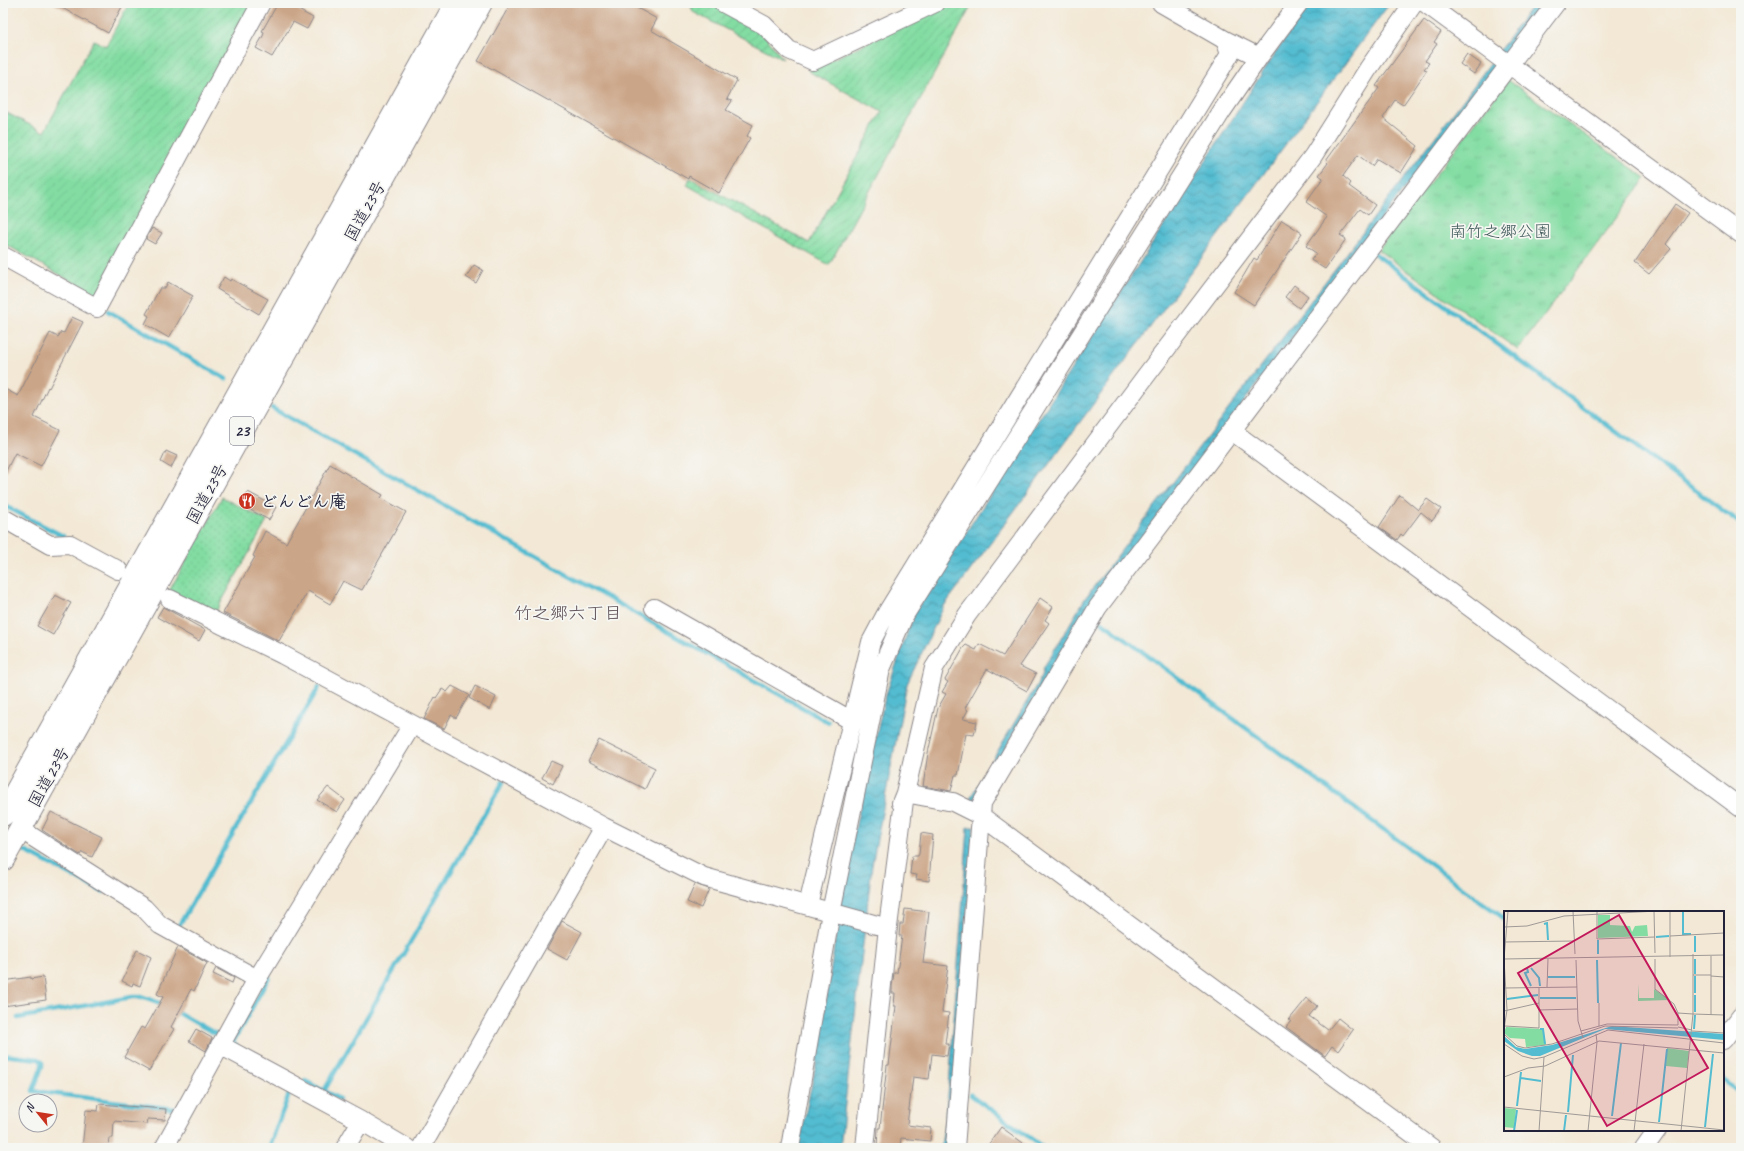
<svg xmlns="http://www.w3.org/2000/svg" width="1744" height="1151" viewBox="0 0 1744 1151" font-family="Caveat,'Klee One',sans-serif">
<defs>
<pattern id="grass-dots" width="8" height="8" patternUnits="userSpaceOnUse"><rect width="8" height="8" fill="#83dda3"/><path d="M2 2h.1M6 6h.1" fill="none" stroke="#71bd8d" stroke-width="1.8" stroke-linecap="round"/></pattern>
<pattern id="park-tufts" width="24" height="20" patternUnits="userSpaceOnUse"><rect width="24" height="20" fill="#83dda3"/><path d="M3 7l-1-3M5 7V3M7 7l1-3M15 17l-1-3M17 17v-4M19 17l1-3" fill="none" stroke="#71bd8d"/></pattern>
<pattern id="garden-furrows" width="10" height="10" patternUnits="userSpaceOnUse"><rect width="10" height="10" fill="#83dda3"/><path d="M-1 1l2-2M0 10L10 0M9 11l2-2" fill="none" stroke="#71bd8d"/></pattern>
<pattern id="water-waves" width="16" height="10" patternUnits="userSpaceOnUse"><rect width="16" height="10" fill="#53bcd0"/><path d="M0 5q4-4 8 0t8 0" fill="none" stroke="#4498aa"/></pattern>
</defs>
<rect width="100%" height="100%" fill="#f6f6f2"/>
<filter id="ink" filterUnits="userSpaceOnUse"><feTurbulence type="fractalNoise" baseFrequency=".025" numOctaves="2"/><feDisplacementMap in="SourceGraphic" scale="8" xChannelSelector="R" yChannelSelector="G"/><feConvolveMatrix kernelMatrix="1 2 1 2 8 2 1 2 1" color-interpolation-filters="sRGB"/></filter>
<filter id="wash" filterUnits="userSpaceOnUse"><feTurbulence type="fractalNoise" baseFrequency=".012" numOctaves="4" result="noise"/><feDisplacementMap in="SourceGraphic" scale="16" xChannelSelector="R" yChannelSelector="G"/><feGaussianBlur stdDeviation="0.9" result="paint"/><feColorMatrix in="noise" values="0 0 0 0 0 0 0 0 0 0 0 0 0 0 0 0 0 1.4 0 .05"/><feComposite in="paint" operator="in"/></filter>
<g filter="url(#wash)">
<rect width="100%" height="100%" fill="#f3e8d5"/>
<!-- grass -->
<path fill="url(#grass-dots)" stroke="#52806f" d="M222 497 267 521 214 615 168 593Z"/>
<!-- park -->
<path fill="url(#park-tufts)" stroke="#52806f" d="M1508 80 1646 178 1518 350 1378 250Z"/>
<!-- garden -->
<path fill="url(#garden-furrows)" stroke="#52806f" d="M129 3H254L98 296 3 243V111L44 132 94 40 106 46Z
M690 3H710L762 32 783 59 693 12Z
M950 3H973L829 265 687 185 690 178 809 243 882 112 808 71Z"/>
<!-- water -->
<path fill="url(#water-waves)" stroke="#3a6f86" d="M1316 3H1390L944 606 907 684 872 865 840 1148H798L818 1055 845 873 885 697 914 613 1262 73 1302 13Z
M1534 3H1545L1531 19 1474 96 1079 621 975 802 970 798 1042 676 1044 667 1086 597 1470 91Z
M968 827H974L953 1093 946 1148H941L949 1086Z"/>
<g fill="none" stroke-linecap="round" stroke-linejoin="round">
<!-- stream -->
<path stroke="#53bcd0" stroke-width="4.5" d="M1374 253 1741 524
M108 311 226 379
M272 408 828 722
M3 505 63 536
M1102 622 1505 919
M25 851 103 892
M178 927 319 687
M175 1011 216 1034
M18 1018 132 997H144L165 1005
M236 1045 232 1044 269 977
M3 1055 39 1059 42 1062V1066L33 1091 175 1109
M1723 1080 1741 1093
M305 1081 339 1099
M324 1091 503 782
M971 1095 1044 1148
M269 1148 289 1094"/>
</g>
<g id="blocks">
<!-- building -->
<path fill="#cba587" d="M53 3H124L108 33Z
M278 3H286L313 18 307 29 293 22 272 57 256 48 263 36 264 32 262 31Z
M511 3H628L657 19 651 30 737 80 727 99 732 101 726 110 753 125 747 136 750 138 719 193 689 176 688 179 478 61Z
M1424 20 1441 32 1434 42 1437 44 1425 61 1429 63 1424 69 1427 70 1403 105 1395 100 1383 118 1418 146 1401 173 1377 159 1372 166 1358 155 1343 176 1351 183 1349 186 1375 205 1368 215 1360 209 1340 235 1346 239 1325 269 1311 260 1316 253 1306 246 1327 217 1306 202 1323 178 1319 175 1328 163 1326 161 1379 88 1376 86 1383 76Z
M1467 54 1481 64 1474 74 1460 64Z
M1675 204 1688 213 1666 244 1671 249 1649 274 1635 263Z
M1282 220 1302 233 1254 305 1234 292 1254 258 1257 260Z
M152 228 162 233 155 244 146 239Z
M474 265 483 270 476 283 466 277Z
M224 277 230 281 231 279 268 299 259 314 217 289Z
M168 282 193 296 169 338 145 324 149 316 146 314 160 288H165Z
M1294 285 1308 296 1299 308 1285 297Z
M72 317 83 322 49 388 48 387 34 417 60 430 41 466 15 453 3 477V388L18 396 50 333 58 337 61 332 64 333Z
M166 451 177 456 171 468 161 462Z
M330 464 383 495 381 498 406 512 362 590 343 581 330 604 308 591 279 641 223 613 255 557 253 556 265 531 286 543Z
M248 492 276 507 269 520 241 505Z
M1400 495 1418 510 1427 499 1441 509 1432 521 1421 512 1403 536 1401 534 1397 540 1379 527Z
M55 595 71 603 53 635 37 626Z
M1040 598 1053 607 1045 620 1049 623 1020 666 1036 674 1027 691 987 669 965 708 968 710 963 719 977 722 974 735 966 734 958 775H955L951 791 923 786 928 753 938 708 946 694 942 692 948 682 945 680 963 648 966 645 976 650 979 644 1003 656Z
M163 607 205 630 199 641 157 617Z
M452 686 469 695 456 718 451 715 444 729 424 719 435 697 436 698 442 689 447 692Z
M475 686 496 697 490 710 469 698Z
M599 740 655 768 645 789 588 761Z
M551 761 562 766 553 784 542 778Z
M328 787 345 800 337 812 317 800Z
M51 812 102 837 92 857 82 852 80 855 42 830Z
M921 833 933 835 929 881 916 879 917 875 910 874 912 856H918L919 854Z
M695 884 709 889 701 908 687 902Z
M905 909 929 912 923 963 948 966 942 1012 949 1013 945 1044H949L947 1056 932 1054 929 1079 913 1077 907 1125 931 1128 930 1141 901 1138 900 1148H877L878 1128H880L887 1065H889L896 1006H894L895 993H892V986L894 973H897L902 936H899L900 924H903Z
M562 921 582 932 567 960 547 949Z
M178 947 207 963 194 991 191 989 171 1027 174 1029 149 1071 124 1057 141 1027 145 1029 163 997 157 994Z
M137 950 151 957 140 986 133 983 132 986 122 981Z
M216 968 234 978 232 983 213 974Z
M31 977V979L43 977 46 1000 3 1006V981Z
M1307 998 1317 1006 1309 1016 1328 1030 1338 1018 1353 1030 1338 1051 1332 1046 1325 1056 1286 1027 1291 1021 1289 1020Z
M196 1029 212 1038 206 1051 189 1041Z
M99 1104 166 1109 165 1120 148 1119 147 1124 114 1121 113 1138H109L108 1148H82L86 1110 98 1111Z
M1001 1127 1030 1148H986Z"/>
</g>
</g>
<g filter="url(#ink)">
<use href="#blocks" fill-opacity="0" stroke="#8a8588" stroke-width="1"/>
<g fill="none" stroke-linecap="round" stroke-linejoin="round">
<!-- minor casing -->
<g stroke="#8a8588" stroke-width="20">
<path id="minor" d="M723 3 764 25 789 50 813 61 935 3
M1425 3 1741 234
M1225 40 1259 57 1299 3
M3 256 97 308 261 3
M1232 431 1741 808
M3 518 50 545 70 544 118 570
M170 599 283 655 604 827 704 877 877 925
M654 608 852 721
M901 803 905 793 953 802 981 816 1432 1148
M20 829 144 908 160 925 257 979
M808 905 871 642 886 614 1230 54 1225 40 1161 3
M1723 1040 1741 1016
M220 1045 361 1121 407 1148
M164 1148 257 979 412 725
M345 1148 361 1121
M421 1148 604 827
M790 1148 831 912 881 669 904 616 1222 111 1259 57
M865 1148 888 927 905 793 934 668 967 615 1145 377 1313 156 1368 69 1414 3
M955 1148 982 803 1098 607 1556 3
M1644 1148 1657 1130"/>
</g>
<!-- highway casing -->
<g stroke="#8a8588" stroke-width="24">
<path id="highway" d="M3 815 456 3
M3 860 481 3"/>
</g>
<!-- minor -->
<use href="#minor" stroke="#fff" stroke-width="18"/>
<!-- highway -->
<use href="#highway" stroke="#fff" stroke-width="22"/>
</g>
</g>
<!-- icons -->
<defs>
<g id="restaurant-disc" transform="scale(0.9)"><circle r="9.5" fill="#c8321e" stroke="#f6f6f2"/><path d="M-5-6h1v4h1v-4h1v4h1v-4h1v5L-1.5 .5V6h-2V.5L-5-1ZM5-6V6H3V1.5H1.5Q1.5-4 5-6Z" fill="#fff"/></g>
</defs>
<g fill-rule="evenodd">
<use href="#restaurant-disc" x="247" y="501"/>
</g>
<g text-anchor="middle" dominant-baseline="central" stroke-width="3.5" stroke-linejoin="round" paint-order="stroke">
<!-- shield labels -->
<rect fill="#f6f6f2" stroke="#626272" stroke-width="1" x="230" y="417" width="24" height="28" rx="3"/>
<g font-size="16" font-weight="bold" fill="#22223b">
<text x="242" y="431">23</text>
</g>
<!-- street labels -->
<g font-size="17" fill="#22223b" stroke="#f6f6f2">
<text transform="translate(365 211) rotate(-61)">国道23号</text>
<text transform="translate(207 494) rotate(-61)">国道23号</text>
<text transform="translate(49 777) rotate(-61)">国道23号</text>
</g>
<!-- park labels -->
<g font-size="17" fill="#3f5a5a" stroke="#f6f6f2">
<text x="1500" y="231">南竹之郷公園</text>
</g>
<!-- poi labels -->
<g font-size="17" font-weight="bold" fill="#22223b" stroke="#f6f6f2" text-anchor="start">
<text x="260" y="501">どんどん庵</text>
</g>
<!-- neighbourhood labels -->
<g font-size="18" fill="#5d5056" stroke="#f6f6f2">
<text x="568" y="613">竹之郷六丁目</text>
</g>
</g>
<!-- overview -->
<g transform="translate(1504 911)">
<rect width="220" height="220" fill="#f3e8d5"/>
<path d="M2 116 39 118 42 134 22 136 21 128 6 127 0 122Z" fill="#83dda3"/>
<path d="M163 137 185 140 183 157 162 155ZM0 197 12 198 10 217 0 216Z" fill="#83dda3"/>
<path d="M94 4H106V14L126 15 128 21 131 15 143 14 144 25 94 27ZM134 73 135 87H150V78L166 89 134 90Z" fill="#83dda3"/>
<path d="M108 115 220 123V129L101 118 36 145H28L14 140 0 130V125L12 136 21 138 48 134Z" fill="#53bcd0"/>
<path fill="none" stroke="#53bcd0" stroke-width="2" d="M179 1V23H187M40 13 43 12 44 29M191 25V41M152 26 165 25M94 29V43M93 49 94 92M23 57 24 61 21 62 27 75M27 57 35 67 36 75M191 63V48M44 66H71M191 82V65M36 87H72M3 88 34 84M191 101V84M36 118H39L41 133M190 118 191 104M17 167 37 170M13 195 17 161M64 201 69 144M108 205 117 132M155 211 163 138M201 216 209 143M10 220 13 199M60 220 62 204"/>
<path fill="none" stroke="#9f9997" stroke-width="1" d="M69 0 71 43M93 0V28L151 26M150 0 151 42M166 0V46M0 16 23 15 60 5 153 0M166 25 220 22M0 31 70 30M207 45V104M0 48 220 44M72 49 74 110 79 127M189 64H207M207 65 220 66M43 76 44 48M1 77 73 76M95 92V115M35 99 73 98M0 100 35 92M174 102 189 103M189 103 220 104M1 115 35 117V76M174 116 188 119M0 118 3 99 0 48 4 0M77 120 103 113 174 114V102L170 93 151 78V48M188 120 220 122M0 123 13 135 21 137 48 133 101 115 174 117M0 133 18 145 30 148 40 146 104 119 220 132M0 166 24 157 41 155 95 130 220 142M0 196 220 219M35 220 40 146M84 220 93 131 92 123M130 220 140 133M177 220 189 103V43"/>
<path fill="#c2185b" fill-opacity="0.15" stroke="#c2185b" stroke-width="2" d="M115 4 204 157 103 215 14 62Z"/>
<rect width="220" height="220" fill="none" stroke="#22223b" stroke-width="2"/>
</g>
<!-- margin -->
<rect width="1744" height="1151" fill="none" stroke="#f6f6f2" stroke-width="16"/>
<!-- north arrow -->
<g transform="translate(38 1113) rotate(300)"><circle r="19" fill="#f6f6f2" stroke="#a1a1a9"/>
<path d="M0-3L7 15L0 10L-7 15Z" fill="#c8321e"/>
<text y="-6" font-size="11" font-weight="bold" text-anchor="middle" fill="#22223b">N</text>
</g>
</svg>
